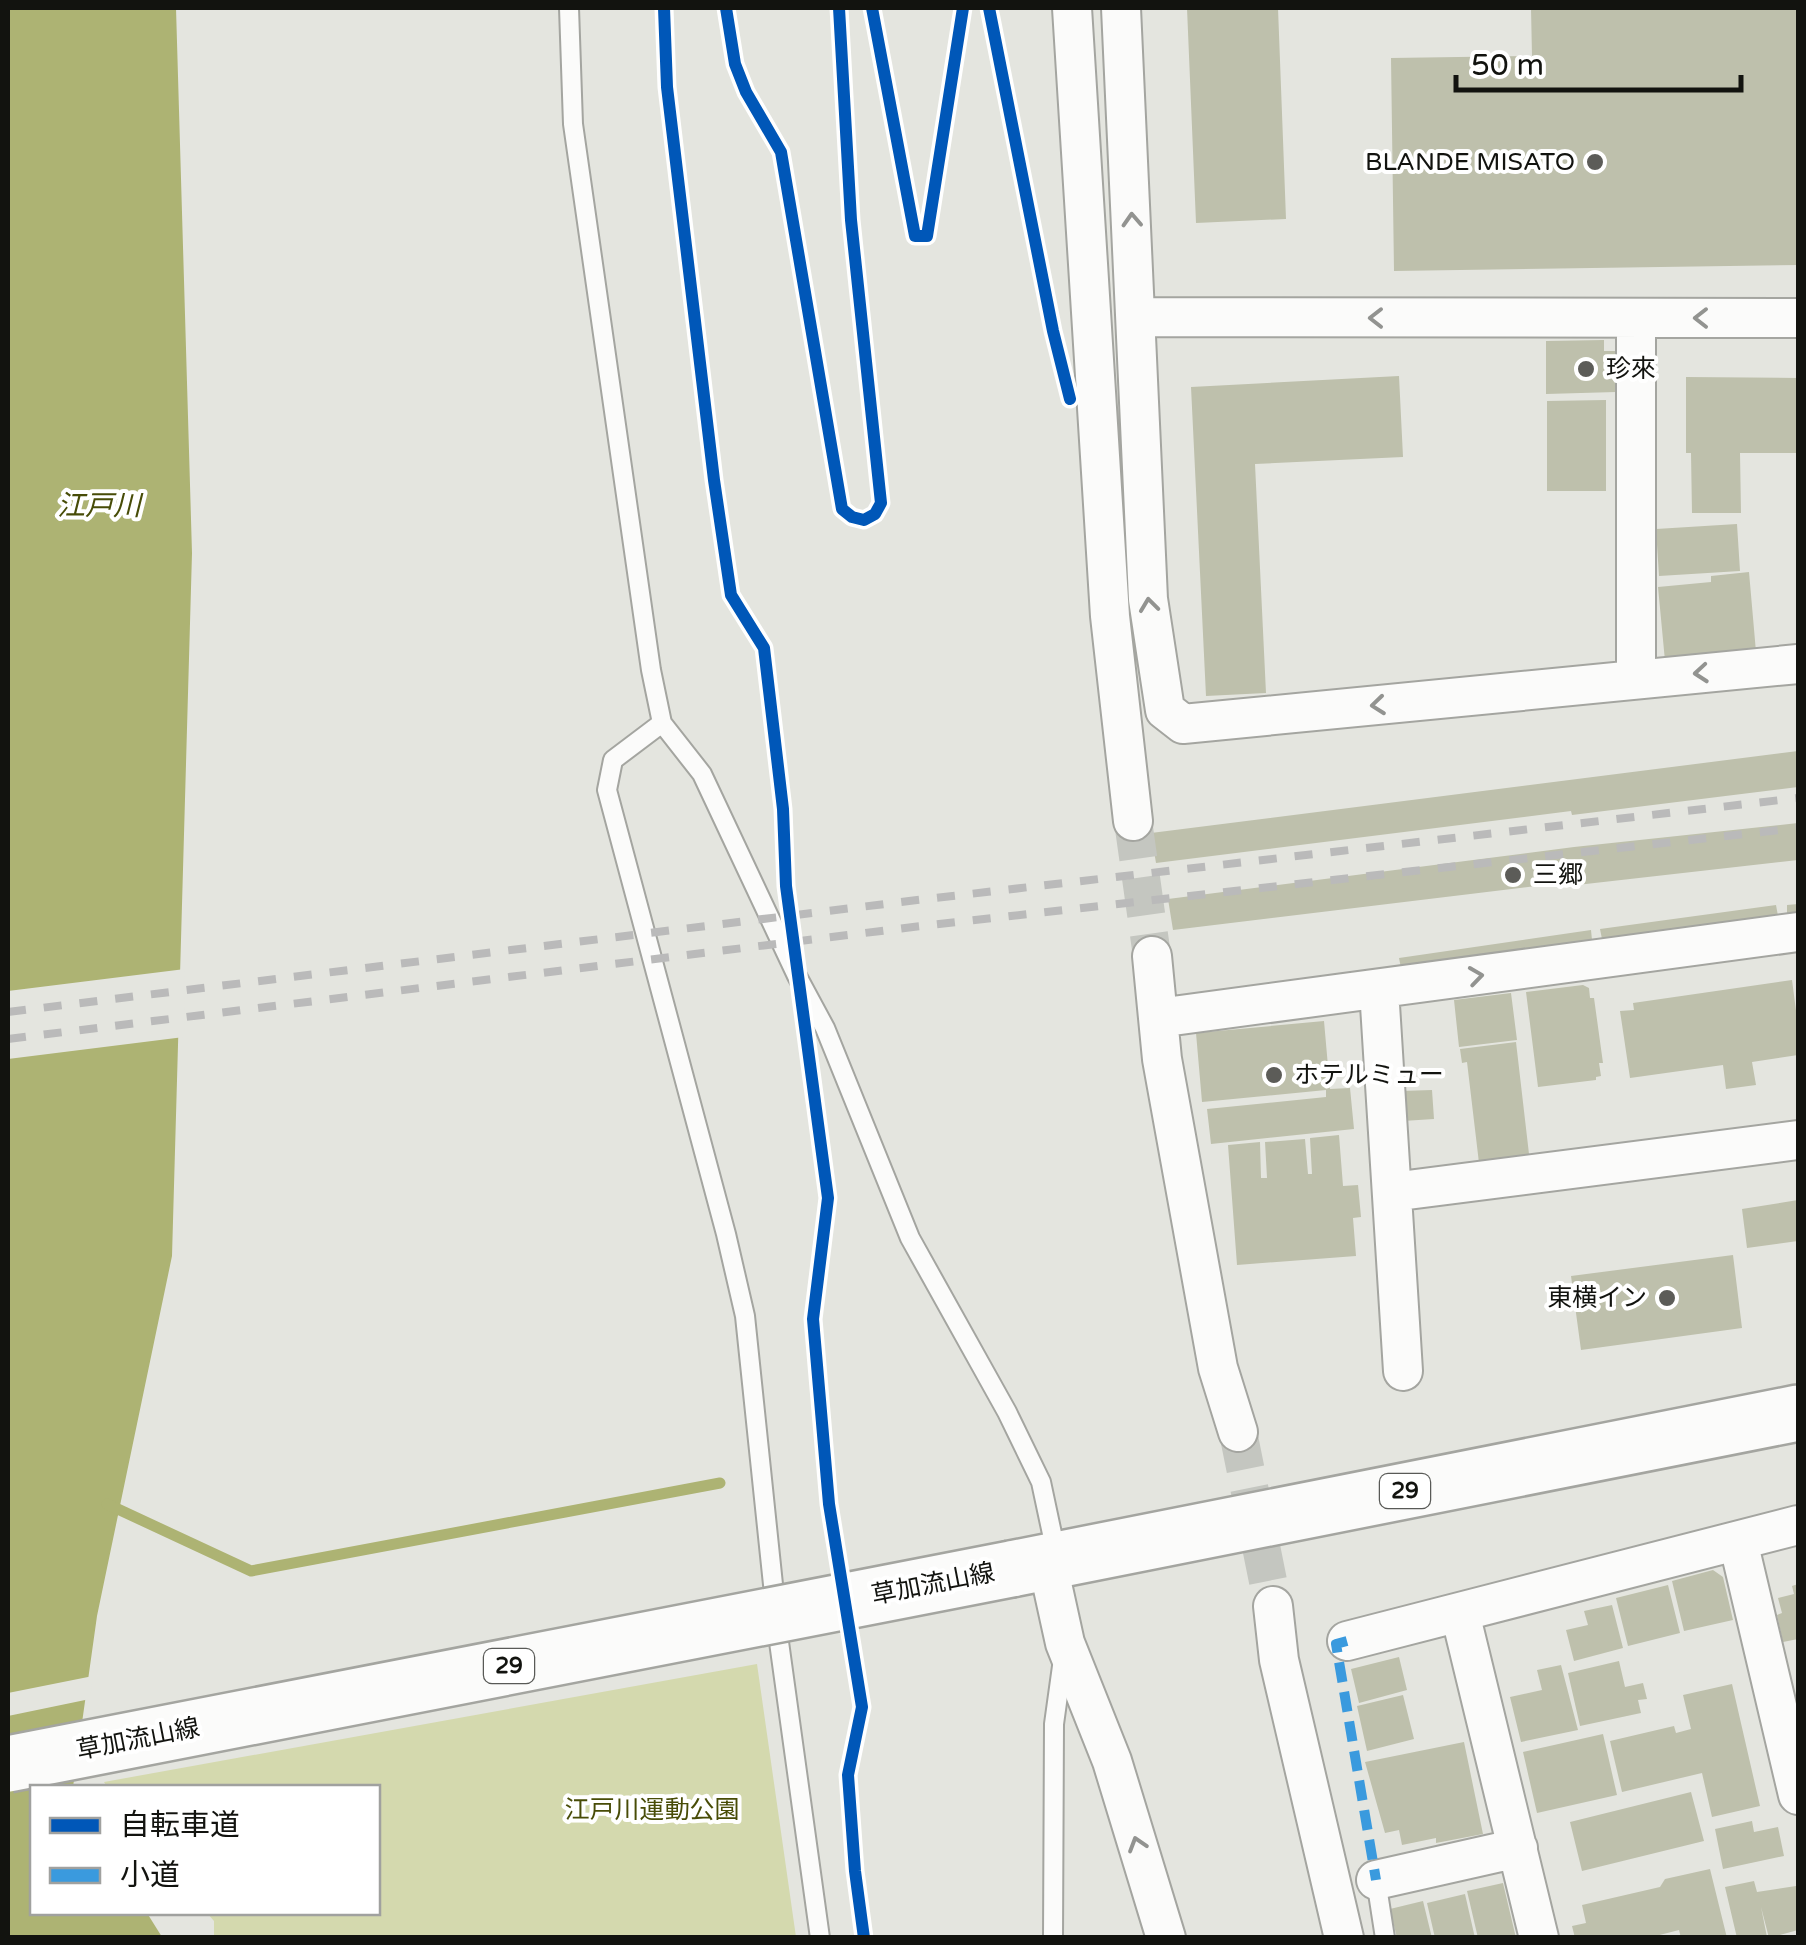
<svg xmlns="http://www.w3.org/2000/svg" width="1806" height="1945" viewBox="0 0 1806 1945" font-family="'Varela Round','Noto Sans JP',sans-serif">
<rect width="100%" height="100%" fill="#e4e5df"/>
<!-- green -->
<path fill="#d4d9ae" d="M757 1664 796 1937H214V1921L207 1913 378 1912V1788H108L104 1782Z"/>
<!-- water -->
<path fill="#adb373" d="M8 8H176L192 553 172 1256 97 1616 73 1787 32 1788V1912L147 1913 162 1937 8 1938Z"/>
<!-- pier -->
<path fill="#e4e5df" d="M185 969 184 1037 8 1059V991Z
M93 1676 90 1699 8 1716V1693Z"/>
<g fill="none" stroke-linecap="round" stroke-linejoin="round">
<!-- stream -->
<path stroke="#adb373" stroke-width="11" d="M107 1504 251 1571 720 1483"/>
</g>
<!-- building -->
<path fill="#bec0ac" d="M1187 8H1278L1286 219 1196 223Z
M1531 8H1798V265L1394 271 1391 58 1532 56Z
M1604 340V351H1615L1616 392 1546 394V341Z
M1399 376 1403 457 1255 464 1266 693 1206 696 1191 387Z
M1686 377 1798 378V453H1740L1741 513H1692L1691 453H1686Z
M1606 400V491H1547V401Z
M1737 524 1740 571 1659 576 1656 529Z
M1749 572 1756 652 1665 661 1658 587 1711 582V576Z
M1798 751V787L1572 815 1571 811 1156 863 1151 833Z
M1798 823V860L1577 885V881L1173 930 1168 899 1574 847Z
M1798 904V913L1787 914V905Z
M1776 905 1778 916 1602 939 1600 929Z
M1591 930 1592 940 1401 968 1399 958Z
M1792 980 1798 1026V1055L1752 1062 1756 1085 1726 1089 1723 1065 1630 1078 1620 1011 1634 1010 1633 1003Z
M1583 985 1589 988 1590 998H1594L1603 1063H1599L1601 1076 1596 1077V1080L1538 1087 1526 992Z
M1511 993 1517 1040 1459 1047 1454 1000Z
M1324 1021 1330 1089 1350 1088 1354 1129 1211 1144 1207 1109 1326 1097V1090L1202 1102 1196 1033Z
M1516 1042 1529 1154 1479 1163 1467 1062 1462 1063 1460 1049Z
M1432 1090 1434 1119 1403 1121 1401 1091Z
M1339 1135 1343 1186 1358 1185 1361 1217 1353 1218 1356 1256 1237 1265 1228 1145 1260 1142 1261 1178H1267L1265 1142 1305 1139 1308 1174H1312L1310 1138Z
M1798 1200V1241L1747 1248 1742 1209Z
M1733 1255 1742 1328 1581 1350 1571 1276Z
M1713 1570 1723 1577 1733 1620 1684 1631 1672 1581Z
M1798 1584V1639L1783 1642 1777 1615 1782 1613 1778 1598 1794 1594 1792 1586Z
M1668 1585 1680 1633 1628 1646 1616 1598Z
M1612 1605 1623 1648 1574 1661 1566 1630 1588 1625 1584 1611Z
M1399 1657 1407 1690 1359 1703 1351 1669Z
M1619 1661 1625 1687 1643 1683 1647 1699 1638 1700 1641 1713 1580 1726 1568 1673Z
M1561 1665 1578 1730 1521 1742 1510 1697 1542 1690 1537 1670Z
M1732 1684 1760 1806 1712 1817 1702 1773 1622 1792 1610 1741 1674 1726 1676 1733 1691 1729 1683 1695Z
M1403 1695 1414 1739 1367 1751 1357 1706Z
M1603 1734 1617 1795 1537 1813 1523 1752Z
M1464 1742 1483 1834 1436 1843V1838L1402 1845 1399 1830 1385 1833 1365 1762Z
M1691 1792 1704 1841 1582 1871 1570 1822Z
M1752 1821 1754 1832 1778 1827 1784 1856 1723 1869 1715 1829Z
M1710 1869 1727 1938H1681L1679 1930 1648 1938H1575L1572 1926 1586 1923 1582 1905 1660 1887 1665 1879Z
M1754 1881 1757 1892 1796 1886 1798 1930 1769 1938 1761 1907 1767 1937 1737 1938 1725 1887Z
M1503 1883 1516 1938H1478L1467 1891Z
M1465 1894 1475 1938H1435L1427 1903Z
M1423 1901 1432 1938H1397L1390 1909Z"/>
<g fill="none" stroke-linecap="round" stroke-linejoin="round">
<!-- minor-tunnel -->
<path stroke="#c4c6c0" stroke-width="38" stroke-dasharray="38 19" stroke-linecap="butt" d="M1133 821 1152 956
M1238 1432 1273 1606"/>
<!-- service casing -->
<g stroke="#a4a5a0" stroke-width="22">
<path id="service" d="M569 8 573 124 651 670 662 723 702 774 797 976 825 1028 910 1238 1007 1412 1041 1482 1057 1557
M662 723 613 760 607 790 726 1234 745 1316 779 1642 820 1938
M1376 1880 1385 1938
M1053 1938 1054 1724 1063 1659"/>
</g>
<!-- minor casing -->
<g stroke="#a4a5a0" stroke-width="42">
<path id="minor" d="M1072 8 1110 616 1133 821
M1121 8 1148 599 1165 710 1183 724 1798 664
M1137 317 1798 318
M1636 679V318
M1152 956 1162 1059 1218 1368 1238 1432
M1379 989 1403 1371
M1158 1018 1798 932
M1392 1192 1798 1140
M1738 1541 1798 1795
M1047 1561 1065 1643 1112 1761 1166 1938
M1273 1606 1279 1660 1344 1938
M1460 1613 1539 1938
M1347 1641 1798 1525
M1376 1880 1518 1848"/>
</g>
<!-- primary casing -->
<g stroke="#a4a5a0" stroke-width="60">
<path id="primary" d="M1011 1569 1798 1413"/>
</g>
<!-- service -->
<use href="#service" stroke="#fbfbfa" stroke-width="18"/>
<!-- minor -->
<use href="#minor" stroke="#fbfbfa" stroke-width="38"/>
<!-- primary -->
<use href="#primary" stroke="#fbfbfa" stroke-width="55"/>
<!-- rail -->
<path stroke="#bababa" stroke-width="8" stroke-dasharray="18 18" stroke-linecap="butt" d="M8 1012 909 901 1798 798
M8 1039 913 927 1798 828"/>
<!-- primary-bridge casing -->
<g stroke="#a4a5a0" stroke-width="60" stroke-linecap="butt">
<path id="primary-bridge" d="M8 1764 1011 1569"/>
</g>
<!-- primary-bridge -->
<use href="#primary-bridge" stroke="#fbfbfa" stroke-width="55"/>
<!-- quiet -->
<path stroke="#3a9ade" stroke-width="10" stroke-dasharray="20 10" stroke-linecap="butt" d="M1347 1641 1336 1644 1376 1880"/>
<!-- cycleway casing -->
<g stroke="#fff" stroke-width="19">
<path id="cycleway" d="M664 8 667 87 714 480 731 595 764 648 783 809 786 886 828 1198 813 1319 829 1504 862 1707 848 1775 855 1871 864 1938
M726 8 735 64 746 92 781 152 842 509 852 517 864 520 875 514 881 503 851 220 839 8
M872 8 915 236H927L963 8
M989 8 1053 331 1070 399"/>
</g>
<!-- cycleway -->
<use href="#cycleway" stroke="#0057b8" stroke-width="12"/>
</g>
<!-- one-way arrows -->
<defs><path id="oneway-chevron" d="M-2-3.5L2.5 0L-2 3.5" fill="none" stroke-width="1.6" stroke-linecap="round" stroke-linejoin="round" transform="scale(2.5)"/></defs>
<g stroke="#929390">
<use href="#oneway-chevron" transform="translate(1132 220) rotate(-93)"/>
<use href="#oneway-chevron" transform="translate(1376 318) rotate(-180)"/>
<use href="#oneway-chevron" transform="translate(1701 318) rotate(180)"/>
<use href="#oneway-chevron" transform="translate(1149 605) rotate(-97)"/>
<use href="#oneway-chevron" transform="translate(1701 673) rotate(175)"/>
<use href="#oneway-chevron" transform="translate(1378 705) rotate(174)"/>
<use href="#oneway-chevron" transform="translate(1476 976) rotate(-8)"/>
<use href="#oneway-chevron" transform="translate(1137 1844) rotate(-107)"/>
</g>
<!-- markers -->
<g fill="#5c5c58" stroke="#fff" stroke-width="4">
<circle cx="1595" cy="162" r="10"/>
<circle cx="1586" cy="369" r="10"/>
<circle cx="1513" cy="875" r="10"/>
<circle cx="1274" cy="1075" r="10"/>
<circle cx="1667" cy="1298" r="10"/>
</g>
<g text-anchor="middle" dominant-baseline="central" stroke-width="8" stroke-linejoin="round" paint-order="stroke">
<!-- shield labels -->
<g fill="#fff" stroke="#595a57" stroke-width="2.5">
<rect x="1380" y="1474" width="50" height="34" rx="8"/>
<rect x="484" y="1649" width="50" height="34" rx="8"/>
</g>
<g font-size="22" font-weight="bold" fill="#12130f">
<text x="1405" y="1491">29</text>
<text x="509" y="1666">29</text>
</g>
<!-- poi labels -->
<g font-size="25" fill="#12130f" stroke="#fff" text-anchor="start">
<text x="1575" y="162" text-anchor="end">BLANDE MISATO</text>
<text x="1606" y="369">珍來</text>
<text x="1533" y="875">三郷</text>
<text x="1294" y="1075">ホテルミュー</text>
<text x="1647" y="1298" text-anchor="end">東横イン</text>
</g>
<!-- street labels -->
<g font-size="25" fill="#12130f" stroke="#fff">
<text transform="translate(933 1584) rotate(-11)">草加流山線</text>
<text transform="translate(138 1739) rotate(-11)">草加流山線</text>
</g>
<!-- park labels -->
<g font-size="25" fill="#484c07" stroke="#fff">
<text x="652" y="1810">江戸川運動公園</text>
</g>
<!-- water labels -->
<g font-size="28" font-style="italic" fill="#474c07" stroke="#fff">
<text x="99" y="506">江戸川</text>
</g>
</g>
<!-- border -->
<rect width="1806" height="1945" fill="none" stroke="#12130f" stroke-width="20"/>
<!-- legend -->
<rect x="30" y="1785" width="350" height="130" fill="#ffffff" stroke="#a0a19f" stroke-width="2.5"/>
<rect x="50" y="1818" width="50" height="15" fill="#0057b8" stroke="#a0a19f" stroke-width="2.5"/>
<text x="120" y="1835" font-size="30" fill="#12130f">自転車道</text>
<rect x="50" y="1868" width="50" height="15" fill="#3a9ade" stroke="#a0a19f" stroke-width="2.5"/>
<text x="120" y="1885" font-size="30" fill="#12130f">小道</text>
<!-- scale -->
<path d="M1456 75v15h285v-15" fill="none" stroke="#12130f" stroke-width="5"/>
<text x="1471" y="75" font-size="30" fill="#12130f" stroke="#ffffff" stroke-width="8" paint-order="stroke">50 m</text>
</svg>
